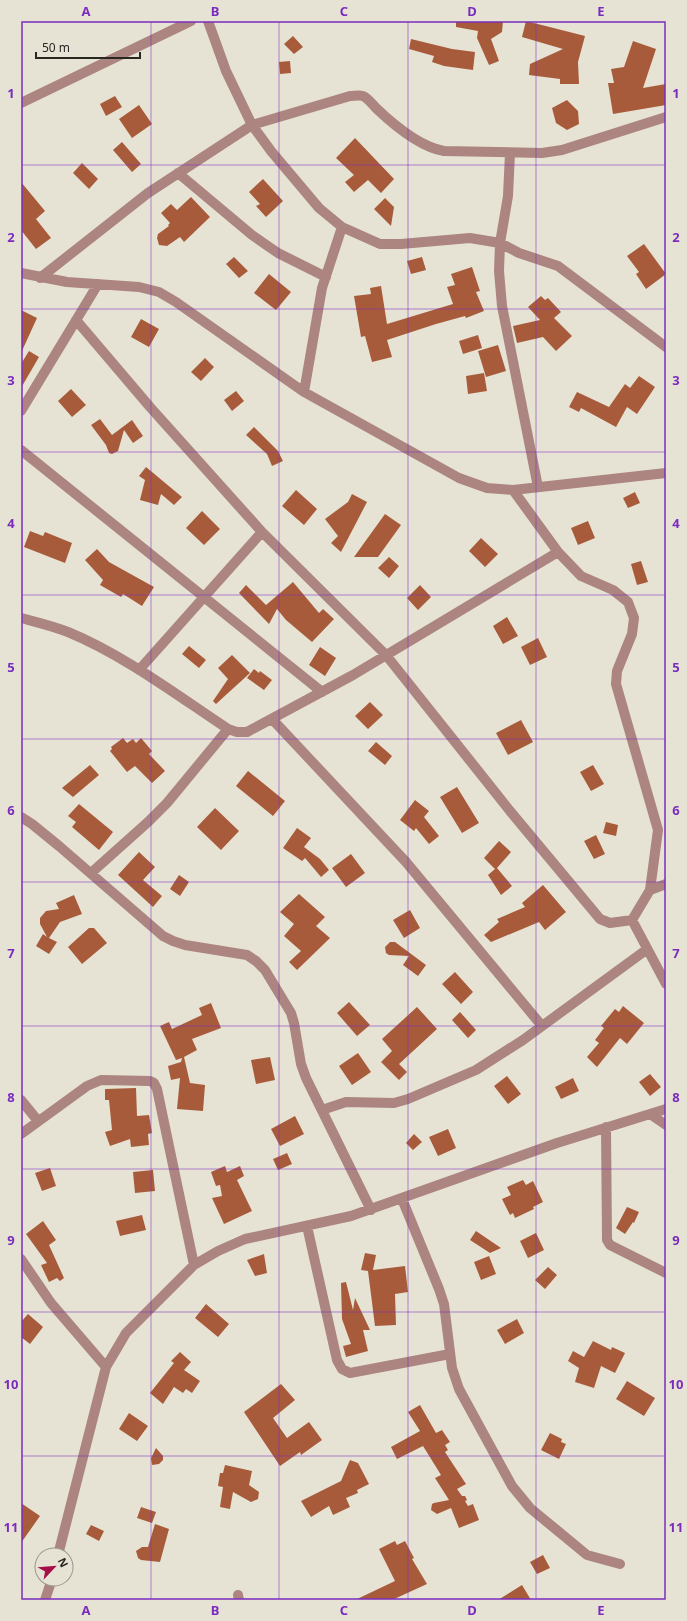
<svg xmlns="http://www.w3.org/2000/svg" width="687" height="1621" viewBox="0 0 687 1621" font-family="'Noto Sans',sans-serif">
<rect width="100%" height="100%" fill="#e6e3d5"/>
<!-- building -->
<path fill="#a85b3a" d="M456 21H503L502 32 491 39 499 61 489 65 477 38 478 31 456 27Z
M526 21 585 36 578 62 579 84H560V79L529 75 530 64 563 49 522 37Z
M293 36 303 47 294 54 284 44Z
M411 39 452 49 475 52 473 70 444 66 432 62 434 56 409 49Z
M633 41 656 49 643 88 666 84V105L613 114 608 83H614L611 69 624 67Z
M290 61 291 73 280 74 279 62Z
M115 96 122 107 106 116 100 104Z
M567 100 578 111 579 124 567 130 556 123 552 108Z
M139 105 152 124 132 138 119 119Z
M355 138 394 179 381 193 368 180 354 192 345 182 354 175 336 158Z
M122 142 141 164 132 172 113 150Z
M82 163 98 179 89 189 73 173Z
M263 179 283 201 266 217 256 206 260 204 249 192Z
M21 182 45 211 36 219 51 238 36 249 21 230Z
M191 197 210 217 184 242 180 237 167 246 159 245 157 238 158 234 169 226 168 225 170 223 161 213 171 204 177 210Z
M385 198 394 207 391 226 374 209Z
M644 244 666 274 646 289 636 274 639 272 627 256Z
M234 257 248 271 239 278 226 264Z
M422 257 426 270 411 274 407 261Z
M472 267 480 291 476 292 484 311 466 318 465 316 436 324 387 340 392 357 372 362 365 336 361 337 354 296 371 294 370 288 381 286 387 324 453 304 447 287 455 285 451 274Z
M269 274 291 292 276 310 254 293Z
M541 296 545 300 548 298 561 312 554 318 572 336 556 351 543 337 517 343 513 326 540 320 528 307Z
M21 310 37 318 21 353Z
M141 319 159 329 149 347 131 337Z
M478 335 482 348 463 354 459 341Z
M498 345 506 371 486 377 478 351Z
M29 351 39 357 21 388V364Z
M205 358 214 367 201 381 191 372Z
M484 373 487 391 468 394 466 376Z
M639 376 655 387 637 414 627 407 616 427 581 408 579 412 569 407 577 392 609 407 625 384 630 388Z
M71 389 86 405 72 417 58 401Z
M236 391 244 401 232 411 224 400Z
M100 419 112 435 132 420 143 436 133 443 124 430 118 451 112 454 109 453 106 445 91 425Z
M254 427 278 451 283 461 272 466 267 454 246 435Z
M146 467 182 497 174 505 161 494 158 505 140 500 145 480 139 476Z
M296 490 317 509 304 525 282 506Z
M635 492 640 503 628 508 623 498Z
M352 494 367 502 341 552 331 543 338 536 325 519 348 502Z
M202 511 220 529 204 545 186 528Z
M385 514 401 525 378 557H354Z
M588 521 595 538 578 545 571 528Z
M30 531 43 536 45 532 72 543 65 563 24 547Z
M481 538 498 554 485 567 469 551Z
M97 549 109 562 154 587 142 606 123 594 121 597 100 585 103 580 85 560Z
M389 557 399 566 389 578 378 568Z
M641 561 648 582 637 585 631 564Z
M293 582 319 613 323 609 334 619 312 642 286 620 277 609 269 624 239 593 246 585 266 605Z
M420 585 431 597 418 610 407 598Z
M507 617 518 636 503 644 493 626Z
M538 638 547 657 530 665 521 647Z
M189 646 206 660 199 668 182 654Z
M320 647 336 658 325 676 309 665Z
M232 655 250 673 216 704 213 701 228 679 218 668Z
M254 669 259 673 260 671 272 680 264 690 247 678Z
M370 702 383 715 368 729 355 716Z
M521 720 533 742 508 755 496 733Z
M123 738 127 743 133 739 136 743 141 738 152 751 149 754 165 771 152 783 135 766 127 772 110 751 112 749 111 747Z
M376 742 392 756 385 765 368 751Z
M90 765 99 775 73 797 62 788Z
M593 765 604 784 591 791 580 772Z
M248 771 285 801 273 816 236 786Z
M457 787 479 823 462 833 440 797Z
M415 800 429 811 424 817 439 836 429 844 416 828 414 831 400 820Z
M79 804 113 832 99 850 72 827 76 822 68 816Z
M215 808 239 831 221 850 197 827Z
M606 822 618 825 616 836 603 833Z
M297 828 311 838 304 847 320 859 329 870 321 877 305 858 302 861 283 848Z
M596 835 605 854 594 859 584 841Z
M499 841 511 852 497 868 512 886 501 895 488 875 495 869 484 858Z
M139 852 155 867 143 880 162 896 153 907 118 875Z
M351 854 365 873 346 887 332 868Z
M179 875 189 882 180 896 170 889Z
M543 885 566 912 545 930 539 922 491 942 484 935 499 922 497 919 525 907 522 903Z
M299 894 325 917 316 926 330 938 297 970 289 962 301 951 284 936 294 924 280 912Z
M74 895 82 914 60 922 49 938 57 942 49 954 36 946 43 934 47 937 40 924V918L46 911 59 909 56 903Z
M410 910 420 928 404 938 393 920Z
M89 928H94L107 943 82 964 68 947Z
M390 942H395L426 965 418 976 403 965 409 956 389 955 386 953 385 947Z
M455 972 473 992 461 1004 442 984Z
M349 1002 370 1025 357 1036 337 1013Z
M211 1003 221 1028 192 1039 197 1050 184 1057 190 1083 205 1085 203 1111 177 1109 180 1078 171 1080 168 1066 181 1062 182 1058 176 1060 160 1026 169 1022 172 1029 202 1015 199 1008Z
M623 1006 644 1023 627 1044 620 1038 597 1067 587 1057 599 1043 595 1040 604 1028 601 1026 615 1009 619 1012Z
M417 1007 437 1029 399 1064 407 1072 399 1080 381 1062 392 1051 382 1039Z
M460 1012 476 1030 468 1038 452 1020Z
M358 1053 371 1072 352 1085 339 1066Z
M270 1057 275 1080 256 1084 251 1060Z
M650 1074 661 1087 650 1096 639 1082Z
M507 1076 521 1094 508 1104 494 1086Z
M573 1078 579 1091 561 1099 555 1087Z
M136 1088 137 1116 149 1115 152 1133 148 1134 149 1145 131 1147 130 1139 110 1146 105 1132 112 1130 109 1100H105V1089Z
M295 1116 304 1134 280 1146 271 1129Z
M448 1129 456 1148 438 1156 429 1137Z
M414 1134 422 1142 413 1150 406 1143Z
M287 1153 292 1164 278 1170 273 1159Z
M225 1166 227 1172 240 1166 244 1176 237 1180 252 1211 224 1224 212 1198 222 1196 220 1185 216 1186 211 1172Z
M50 1168 56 1186 42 1191 35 1173Z
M153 1170 155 1191 135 1193 133 1172Z
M523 1180 526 1185 533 1181 543 1202 533 1207 534 1209 515 1218 513 1213 510 1215 502 1199 511 1195 507 1187Z
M627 1207 639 1212 634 1223 633 1222 625 1234 616 1228Z
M142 1215 146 1230 120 1236 116 1221Z
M43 1221 56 1240 49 1245 64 1278 60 1281 57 1278 49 1282 41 1265 47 1263 26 1234Z
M476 1231 501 1248 490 1253 470 1240Z
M536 1233 544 1250 528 1258 520 1241Z
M365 1253 376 1255 373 1270 405 1266 408 1292 395 1294 396 1325 375 1326 368 1271 361 1270Z
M264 1254 267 1273 255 1276 247 1260Z
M489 1256 496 1274 481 1280 474 1262Z
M548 1267 557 1275 545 1289 535 1280Z
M346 1282 353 1310 355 1298 370 1330H363L368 1351 346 1357 343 1346 351 1344 342 1319 341 1283Z
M206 1304 229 1324 218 1337 195 1318Z
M28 1314 43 1327 30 1344 21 1337V1322Z
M517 1319 524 1333 505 1344 497 1330Z
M593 1341 611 1350 612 1347 625 1353 615 1373 601 1366 594 1388 575 1382 579 1368 568 1361 573 1351 584 1357Z
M180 1352 191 1362 184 1370 200 1381 192 1393 186 1389 183 1393 174 1387 163 1404 150 1393 174 1363 171 1361Z
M627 1381 655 1398 644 1416 616 1399Z
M281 1384 295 1400 273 1418 287 1438 309 1422 322 1440 301 1455 300 1452 280 1466 244 1412Z
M420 1405 436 1433 442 1430 450 1442 445 1445 448 1450 445 1452 466 1484 457 1489 462 1496H465L467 1500 465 1501 468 1506 473 1504 479 1520 459 1528 451 1508 437 1514 431 1510 432 1504 434 1503 449 1500 435 1478 441 1475 423 1446 397 1459 391 1447 420 1431 408 1412Z
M129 1413 148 1426 137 1441 119 1429Z
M550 1433 562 1439 561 1442 566 1444 559 1459 541 1450Z
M156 1448 163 1456V1460L159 1464 152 1465 151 1458Z
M350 1460 358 1463 369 1484 357 1490 358 1493 346 1498 350 1507 333 1515 329 1506 311 1517 301 1501 341 1481Z
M225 1465 252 1471 249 1485 259 1492 258 1499 251 1502 233 1492 230 1509 220 1507 223 1487 218 1486 220 1473H223Z
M21 1503 40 1516 21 1543Z
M141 1507 156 1512 152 1523 137 1518Z
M155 1524 169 1529 160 1562 141 1560 138 1558 136 1551 142 1547H148Z
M91 1525 104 1531 99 1541 86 1534Z
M395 1541 397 1545 405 1541 414 1558 412 1559 427 1584 392 1600H355L395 1581 379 1549Z
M543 1555 550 1568 537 1574 530 1562Z
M522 1585 531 1600H498Z"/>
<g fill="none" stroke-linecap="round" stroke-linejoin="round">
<!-- minor -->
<path stroke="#ac8480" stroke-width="10" d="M208 21 226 71 252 125 271 151 319 208 342 227 380 244H401L470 238 500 243 519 253 558 266 666 347
M510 153 508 196 500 243 499 271 502 306 538 487
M178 173 252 235 278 253 326 277
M21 273 67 282 139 287 159 292 176 302 304 392 459 478 487 488 513 490 666 473
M40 278 148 193 252 125 350 96C354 96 359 95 363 96 369 99 372 104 377 109 395 126 420 147 444 151L542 153 562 150 666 117
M76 320 150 407 262 532 386 655 510 811 600 919 610 923 632 920
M304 392 322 288 342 227
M21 411 98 284
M21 450 322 692
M513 490 558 552 581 576 613 590 628 602 634 618 632 634 617 671 616 684 658 830 650 890 632 920 666 984
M21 618C36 622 53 626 68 632 124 655 178 696 228 729L237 732H247L353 675 558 552
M139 670 262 532
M272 719 406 862 542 1026
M21 817 32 824 59 846 163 936 173 941 185 945 247 955 256 961 265 970 291 1013 294 1023 301 1064 306 1078 371 1210
M91 873 148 822 167 803 228 729
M650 890 666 884
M21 1100 38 1121
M322 1110 346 1102 394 1103 408 1099 476 1070 523 1040 646 950
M650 1114 666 1125
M606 1127 607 1240 610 1245 666 1273
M21 1134 87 1086 101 1080 150 1081 154 1083 157 1089 194 1265
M402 1199 439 1289 444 1304 452 1368 459 1389 512 1486 530 1508 587 1555 620 1564
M307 1226 337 1360 342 1369 350 1373 450 1354
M21 1259 51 1303 106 1367
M58 1555 106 1367 126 1333 194 1265 218 1251 245 1239 351 1216 557 1143 666 1109
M238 1595 239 1600
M45 1600 52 1579"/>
<!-- tertiary -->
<path stroke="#ac8480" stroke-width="10" d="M21 103 191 21"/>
</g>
<!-- grid -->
<path fill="none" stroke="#7b2cbf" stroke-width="1" stroke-opacity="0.55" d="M151 21V1600M279 21V1600M408 21V1600M536 21V1600M21 165H666M21 309H666M21 452H666M21 595H666M21 739H666M21 882H666M21 1026H666M21 1169H666M21 1312H666M21 1456H666"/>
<!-- border -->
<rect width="687" height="1621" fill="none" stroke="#e6e3d5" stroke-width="44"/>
<!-- north arrow -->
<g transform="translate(54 1567) rotate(64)"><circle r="19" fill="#e6e3d5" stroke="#9a988d"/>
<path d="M0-3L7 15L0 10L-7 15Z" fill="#a50e46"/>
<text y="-6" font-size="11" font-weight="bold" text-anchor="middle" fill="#282722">N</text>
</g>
<!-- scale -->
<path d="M36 52v6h104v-6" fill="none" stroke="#282722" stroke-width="2"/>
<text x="42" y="52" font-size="12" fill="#282722" stroke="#e6e3d5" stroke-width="3" paint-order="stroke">50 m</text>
<rect x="22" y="22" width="643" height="1577" fill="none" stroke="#7b2cbf" stroke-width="1.5"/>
<g font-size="13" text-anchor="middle" font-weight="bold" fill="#7b2cbf">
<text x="86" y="16">A</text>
<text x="215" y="16">B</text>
<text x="344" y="16">C</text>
<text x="472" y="16">D</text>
<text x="601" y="16">E</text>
<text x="11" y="98">1</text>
<text x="676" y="98">1</text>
<text x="11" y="242">2</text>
<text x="676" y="242">2</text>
<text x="11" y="385">3</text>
<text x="676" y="385">3</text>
<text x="11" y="528">4</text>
<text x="676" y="528">4</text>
<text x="11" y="672">5</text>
<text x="676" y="672">5</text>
<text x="11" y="815">6</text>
<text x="676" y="815">6</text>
<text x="11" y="958">7</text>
<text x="676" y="958">7</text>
<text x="11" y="1102">8</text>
<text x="676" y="1102">8</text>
<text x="11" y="1245">9</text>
<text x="676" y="1245">9</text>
<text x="11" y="1389">10</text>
<text x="676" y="1389">10</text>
<text x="11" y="1532">11</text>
<text x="676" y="1532">11</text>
<text x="86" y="1615">A</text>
<text x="215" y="1615">B</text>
<text x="344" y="1615">C</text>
<text x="472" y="1615">D</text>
<text x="601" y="1615">E</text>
</g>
</svg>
